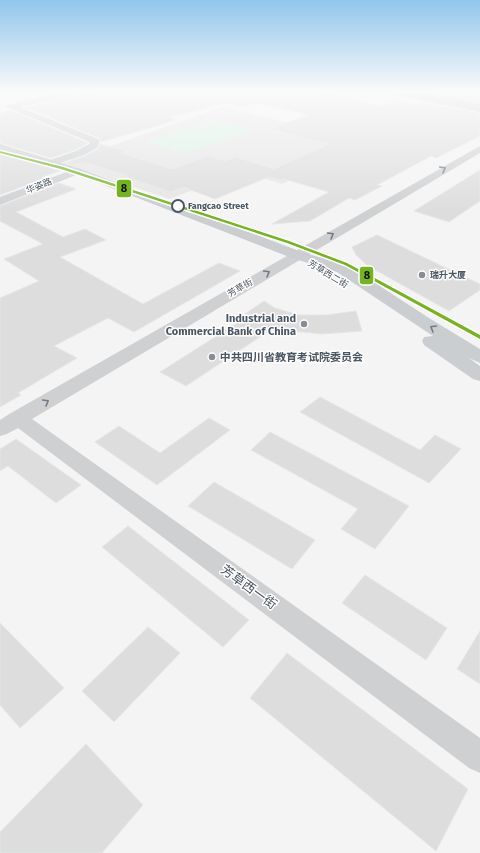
<svg xmlns="http://www.w3.org/2000/svg" width="480" height="853" viewBox="0 0 480 853" font-family="'Fira Sans','Noto Sans SC',sans-serif">
<rect width="100%" height="100%" fill="#f4f4f4"/>
<!-- education -->
<path fill="#e6e5e6" d="M222 107 370 142 282 184 241 171 170 199 62 163Z"/>
<!-- green -->
<path fill="#d9f2e3" d="M215 120 253 130 184 154 145 142Z"/>
<!-- building -->
<path fill="#ddddde" stroke="#e5e6e7" d="M94 92H316L382 106 398 100 418 105V102L480 113V136L436 158 431 156 377 185 382 186 355 200 349 198 310 221 272 224 329 192 284 179 280 180 269 177 215 199 183 187 171 192 123 176 126 175 83 162 74 165 66 163 85 156 98 149 100 144 126 151 120 153 172 169 207 156 225 161 236 157 274 169 329 144 270 129 309 115 258 103 243 107 226 103 170 117 177 120 101 142 99 138 25 107Z
M425 92H480V103Z
M10 110 88 143 75 150 51 158 0 143V114Z
M0 152 60 171 42 177 45 178 0 195Z
M480 170V201L449 222 414 211Z
M59 183 76 189 16 212 63 237 85 229 106 240 60 257 143 304 219 263 240 271 134 332 108 318 54 346 77 358 18 393 21 395 0 407V298L39 281 4 259 43 244 0 221V206Z
M377 235 480 284V290L449 311 368 266 356 255 352 247Z
M264 301 275 308 299 315H326L356 311 362 331 322 334 272 329 186 386 160 372 245 318 242 316Z
M320 397 420 450 435 435 461 449 429 483 300 412Z
M209 418 230 430 157 485 95 442 119 426 160 453Z
M270 432 409 506 375 549 341 529 358 509 251 450Z
M16 439 81 485 56 503 8 466 0 471V449Z
M214 482 315 540 292 569 188 506Z
M128 526 249 620 223 647 102 547Z
M365 575 447 628 426 660 342 603Z
M0 623 64 688 20 728 0 705Z
M148 627 180 653 114 722 82 691Z
M480 631V684L457 669Z
M287 653 468 789 436 851 250 698Z
M86 744 143 805 102 853H0V832Z"/>
<g fill="none" stroke-linecap="round" stroke-linejoin="round">
<!-- highway casing -->
<g stroke="#b9bec3" stroke-width="2">
<path id="highway" d="M400 92H417L480 105V111L404 95Z"/>
</g>
<!-- minor -->
<path fill="#ced0d2" fill-rule="evenodd" d="M63 92H78L77 94 20 107 98 139 100 141 97 148 84 155 51 166 46 163 47 161 76 151 89 144 90 142 6 107 7 105Z
M480 146V153L32 419 480 738V773L469 768 18 428 7 434 0 436V420L11 413Z
M77 168 82 171 81 173 0 205V197Z"/>
<!-- major -->
<path fill="#caced1" fill-rule="evenodd" d="M387 92H405L480 106V112L391 95Z
M0 144 81 169 302 252 349 266 429 318 480 349V363L469 358 480 366V381L473 379 424 345 422 341 424 337 433 336 337 272 292 258 73 173 0 150Z"/>
<!-- highway -->
<use href="#highway" fill="#bec4c9" fill-rule="evenodd"/>
<!-- metro-1 casing -->
<g stroke="#fff" stroke-width="3">
<path id="metro-1" d="M0 151 63 167 289 241 347 263 480 335V339L345 265 287 243 61 169 0 153Z"/>
</g>
<!-- metro-1 -->
<use href="#metro-1" fill="#75b41d" fill-rule="evenodd"/>
</g>
<!-- one-way arrows -->
<defs><path id="oneway-chevron" d="M-2-3.5L2.5 0L-2 3.5" fill="none" stroke-width="1.6" stroke-linecap="round" stroke-linejoin="round"/></defs>
<g stroke="#727b83">
<use href="#oneway-chevron" transform="translate(443 169) rotate(-30)"/>
<use href="#oneway-chevron" transform="translate(331 235) rotate(-30)"/>
<use href="#oneway-chevron" transform="translate(267 273) rotate(-30)"/>
<use href="#oneway-chevron" transform="translate(46 402) rotate(-30)"/>
</g>
<use stroke="#707a83" href="#oneway-chevron" transform="translate(433 328) rotate(-150)"/>
<!-- sky -->
<linearGradient id="sky" x2="0" y2="1"><stop stop-color="#91c6eb"/><stop offset="0.43" stop-color="#fafafa"/><stop offset="1" stop-color="#fafafa" stop-opacity="0"/></linearGradient>
<rect width="480" height="212" fill="url(#sky)"/>
<!-- markers -->
<circle fill="#fff" stroke="#4a5661" stroke-width="2" cx="178" cy="206" r="6"/>
<g fill="#868d94" stroke="#fff" stroke-width="1.5">
<circle cx="422" cy="275" r="4"/>
<circle cx="304" cy="324" r="4"/>
<circle cx="212" cy="357" r="4"/>
</g>
<g text-anchor="middle" dominant-baseline="central" stroke-width="3" stroke-linejoin="round" paint-order="stroke">
<!-- far-street labels -->
<g font-size="9" fill="#4a5661" stroke="#fff">
<text transform="translate(39 186) rotate(-22)">华姿路</text>
<text transform="translate(328 274) rotate(31)">芳草西二街</text>
<text transform="translate(240 288) rotate(-30)">芳草街</text>
</g>
<!-- far-stop labels -->
<g font-size="9" font-weight="bold" fill="#4a5661" stroke="#fff" text-anchor="start">
<text x="188" y="206">Fangcao Street</text>
</g>
<!-- far-poi labels -->
<g font-size="9" font-weight="bold" fill="#4a5661" stroke="#fff" text-anchor="start">
<text x="430" y="275">瑞升大厦</text>
</g>
<!-- poi labels -->
<g font-size="11" font-weight="bold" fill="#4a5661" stroke="#fff" text-anchor="end">
<text x="296" y="318">Industrial and<tspan x="296" dy="13">Commercial Bank of China</tspan></text>
<text x="220" y="357" text-anchor="start">中共四川省教育考试院委员会</text>
</g>
<!-- near-street labels -->
<g font-size="13" fill="#4a5661" stroke="#fff">
<text transform="translate(249 587) rotate(36)">芳草西一街</text>
</g>
</g>
<g stroke="#fff" stroke-width="1.5">
<rect x="116" y="179" width="16" height="19" rx="4" fill="#75b41d"/>
<rect x="359" y="266" width="15" height="19" rx="4" fill="#75b41d"/>
</g>
<g font-size="11" text-anchor="middle" font-weight="bold" fill="#111">
<text x="124" y="192">8</text>
<text x="367" y="279">8</text>
</g>
</svg>
